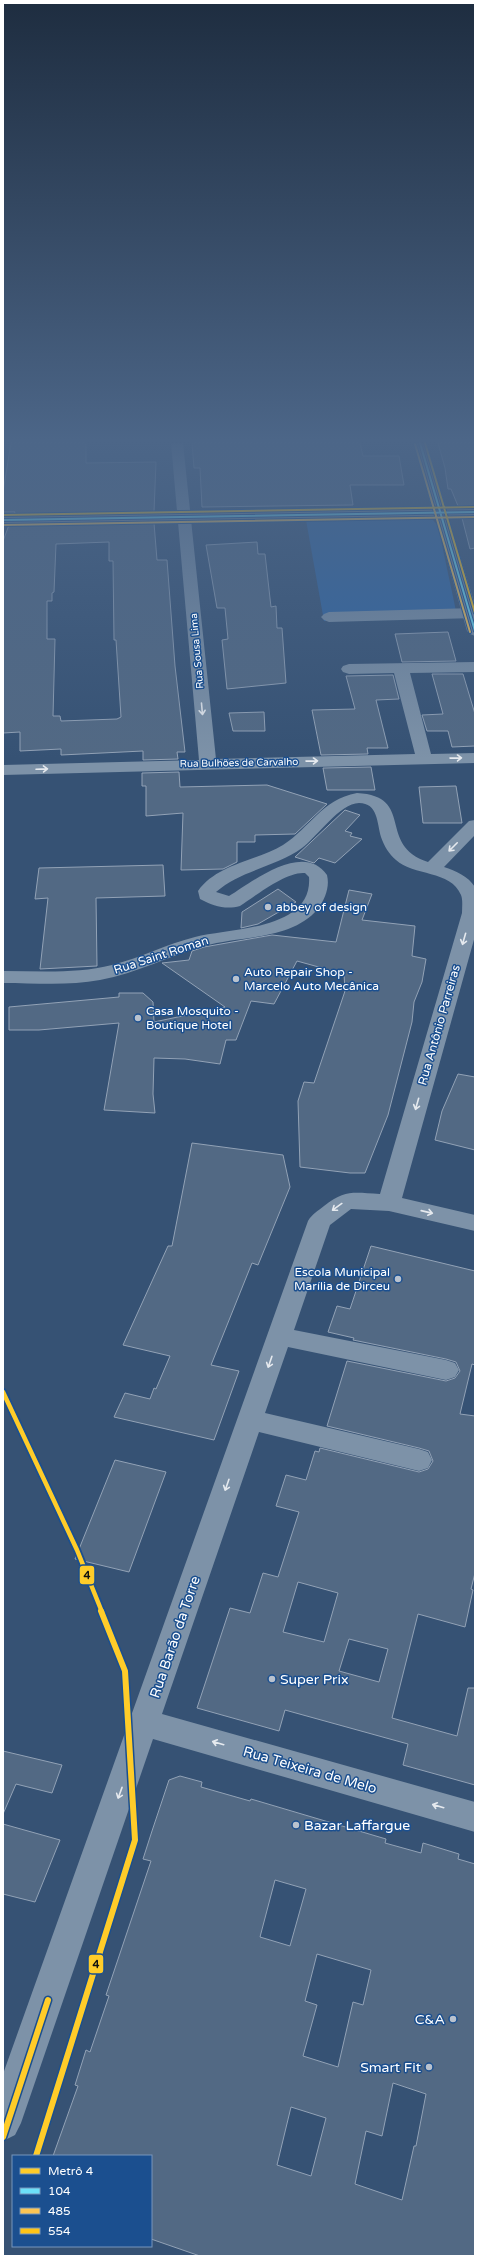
<svg xmlns="http://www.w3.org/2000/svg" width="478" height="2259" viewBox="0 0 478 2259" font-family="'Varela Round',sans-serif">
<rect width="100%" height="100%" fill="#365274"/>
<!-- green -->
<path fill="#2f66a5" d="M418 519 433 520 438 526 456 611 324 621 306 520Z"/>
<!-- building -->
<path fill="#526984" stroke="#92a2b6" fill-rule="evenodd" d="M11 443H86V463L156 462 154 512 14 514 15 512H3V492Z
M192 443H360L363 456H399L404 485H350L353 505 202 507 200 468H194Z
M438 443H475V506H458L451 489H448L445 468Z
M462 518H475V548L470 549Z
M154 523 157 560H167L175 666 185 752H177L178 759 143 760V751L61 755V749L20 751V732L3 733V541L9 525ZM109 542V561H113L114 640H116L121 717 117 719 61 721 60 716H53L55 639H47V601H52V593L54 592 56 544Z
M257 542 258 554H265L271 607 276 606 277 628H282L286 683 227 689 222 640 228 639 225 608H217L206 545Z
M448 632 456 661 402 662 395 634Z
M432 674H463L475 714V746L452 747 448 731H427L422 715 443 714Z
M393 675 399 699 376 700 388 748H367L368 754 321 755 312 710 355 709 346 676Z
M264 712 265 731H233L229 713Z
M371 767 375 790H327L323 768Z
M179 772 180 787 267 785 327 804 295 834 255 835V842H237V862L223 869 181 870 183 813 146 816V786H142V773Z
M456 786 462 823H423L419 787Z
M345 810 360 815 345 831 352 833 350 836 362 839 335 863 319 858 314 863 295 857Z
M163 865 165 896 96 898 97 966 40 969 48 898 35 899 39 868Z
M278 889 296 902 258 924 241 928 242 912Z
M349 890 372 894 362 920 415 926 412 956 426 959 422 982 414 1002 412 1022 388 1115 365 1173H350L300 1167 298 1101 304 1082 314 1083 345 991 344 974 297 961 274 1004 251 1001 236 1040H226L220 1064 185 1059 154 1058 153 1094 155 1113 104 1110 119 1023 39 1030H9V1007L119 997V993H143L153 1002 154 1022 225 1007 162 963 189 960 192 951 204 947 272 935 336 942Z
M458 1074 475 1077V1150L435 1140 442 1111Z
M192 1143 283 1155 290 1187 258 1265 252 1263 211 1365 239 1371 214 1440 114 1417 125 1393 150 1399 154 1388 156 1389 170 1356 123 1345 168 1246H172Z
M371 1246 475 1271V1365L472 1364 460 1414 475 1416V1573L471 1589 473 1590 465 1627 418 1614 392 1718 457 1736 468 1688H475V1785L403 1765 408 1744 285 1710 279 1731 197 1708 230 1608 250 1613 263 1573 278 1577 299 1512 276 1506 286 1475 306 1480 315 1451 319 1452 320 1448 419 1472 428 1469 433 1461 429 1451 419 1448 327 1426 347 1361 446 1381 455 1378 460 1371 456 1362 446 1359 353 1340 354 1338 328 1332 337 1306 350 1309ZM298 1582 338 1593 324 1642 283 1632ZM349 1639 388 1649 379 1682 339 1671Z
M115 1460 166 1472 129 1572 75 1559Z
M3 1751 62 1765 52 1793 16 1784 3 1814Z
M180 1776 202 1782 201 1787 250 1801 251 1799 386 1839 385 1843 421 1853 423 1843 459 1854 458 1859 475 1864V2256H200L151 2239V2156H53L78 2086 75 2085 86 2050 90 2052 109 1996 106 1995 151 1861 143 1859 152 1831 169 1780ZM275 1880 306 1889 290 1946 260 1937ZM317 1954 371 1970 363 2005 353 2002 338 2067 303 2056 317 2005 305 2001ZM393 2083 426 2094 416 2146H414L402 2200 355 2184 366 2131 382 2136ZM291 2107 326 2118 311 2176 277 2165Z
M3 1824 60 1840 35 1902 3 1894Z"/>
<g fill="none" stroke-linecap="round" stroke-linejoin="round">
<!-- street -->
<path fill="#7d92a8" fill-rule="evenodd" d="M171 443H183L216 759 415 754 394 673 349 674 343 672 341 669 343 666 349 664 475 662V672L410 673 431 754 475 753V763L3 775V765L199 760Z
M475 608V618L329 622 324 620 321 617 324 614 329 612Z
M357 793C416 796 376 845 428 862L469 821 475 820V835L444 867C456 871 468 876 475 887V936L402 1198 475 1215V1231L389 1211 351 1209 330 1225 294 1330 446 1360 455 1363 459 1370 455 1377 446 1380 288 1347 265 1413 419 1449 428 1452 432 1460 428 1468 419 1471 259 1432 162 1714 475 1802V1832L153 1739 21 2123 15 2135 3 2141V2074L308 1221C312 1214 318 1211 324 1206 346 1189 354 1193 380 1194L462 913C462 907 463 900 461 895 451 870 413 876 396 860 389 854 384 846 381 837 377 823 378 803 359 803 340 803 317 837 302 848 276 867 241 870 216 892L229 896C253 881 304 841 327 875 330 887 325 899 318 909 290 941 242 935 204 946 169 956 137 973 100 980 69 986 35 983 3 983V971C39 971 77 974 112 965 140 958 167 944 195 937 231 928 313 930 309 877L305 873C287 871 255 896 240 906 226 910 213 906 200 899L198 891C217 864 256 861 283 845 311 827 321 800 357 793Z"/>
<!-- secondary -->
<path fill="#798da4" fill-rule="evenodd" d="M414 443H426L446 508H475V516L448 517 475 605V636L470 634 467 631 435 517 3 524V516L432 509Z"/>
<!-- bus-1 casing -->
<g stroke="#1b4f8f" stroke-width="4">
<path id="bus-1" d="M420 443 475 631
M3 520 475 512"/>
</g>
<!-- bus-2 casing -->
<g stroke="#1b4f8f" stroke-width="4">
<path id="bus-2" d="M415 444 470 632
M3 525 475 517"/>
</g>
<!-- bus-3 casing -->
<g stroke="#1b4f8f" stroke-width="4">
<path id="bus-3" d="M425 443 475 613
M3 515 475 507"/>
</g>
<!-- bus-1 -->
<use href="#bus-1" stroke="#6ddff8" stroke-width="2"/>
<!-- bus-2 -->
<use href="#bus-2" stroke="#fcc553" stroke-width="2"/>
<!-- bus-3 -->
<use href="#bus-3" stroke="#fdc418" stroke-width="2"/>
<!-- metro-1-far1 casing -->
<g stroke="#1b4f8f" stroke-width="8">
<path id="metro-1-far1" d="M3 1392 77 1550 102 1612"/>
</g>
<!-- metro-1 casing -->
<g stroke="#1b4f8f" stroke-width="9">
<path id="metro-1" d="M3 2137 48 2000
M36 2156 135 1840 125 1671 101 1611"/>
</g>
<!-- metro-1-far1 -->
<use href="#metro-1-far1" stroke="#ffcc29" stroke-width="4.5"/>
<!-- metro-1 -->
<use href="#metro-1" stroke="#ffcc29" stroke-width="6"/>
</g>
<!-- one-way arrows -->
<defs><path id="oneway-shaft" d="M-6 0H5M1.5-3L5.5 0L1.5 3" fill="none" stroke-width="1.6" stroke-linecap="round" stroke-linejoin="round"/></defs>
<g stroke="#e5e9ee">
<use href="#oneway-shaft" transform="translate(202 709) rotate(85)"/>
<use href="#oneway-shaft" transform="translate(456 758) rotate(-1)"/>
<use href="#oneway-shaft" transform="translate(312 761) rotate(-1)"/>
<use href="#oneway-shaft" transform="translate(42 769) rotate(-2)"/>
<use href="#oneway-shaft" transform="translate(453 847) rotate(135)"/>
<use href="#oneway-shaft" transform="translate(464 939) rotate(106)"/>
<use href="#oneway-shaft" transform="translate(417 1104) rotate(106)"/>
<use href="#oneway-shaft" transform="translate(337 1207) rotate(144)"/>
<use href="#oneway-shaft" transform="translate(427 1212) rotate(13)"/>
<use href="#oneway-shaft" transform="translate(270 1362) rotate(109)"/>
<use href="#oneway-shaft" transform="translate(227 1485) rotate(109)"/>
<use href="#oneway-shaft" transform="translate(218 1743) rotate(-164)"/>
<use href="#oneway-shaft" transform="translate(120 1793) rotate(110)"/>
<use href="#oneway-shaft" transform="translate(438 1806) rotate(-164)"/>
</g>
<!-- sky -->
<linearGradient id="sky" x2="0" y2="1"><stop stop-color="#1e2d40"/><stop offset="0.58" stop-color="#4c6688"/><stop offset="1" stop-color="#4c6688" stop-opacity="0"/></linearGradient>
<rect width="478" height="759" fill="url(#sky)"/>
<!-- markers -->
<g fill="#b9c2ce" stroke="#1b4f8f" stroke-width="1.5">
<circle cx="268" cy="907" r="4"/>
<circle cx="236" cy="979" r="4"/>
<circle cx="138" cy="1018" r="4"/>
<circle cx="398" cy="1279" r="4"/>
<circle cx="272" cy="1679" r="4"/>
<circle cx="296" cy="1825" r="4"/>
<circle cx="453" cy="2019" r="4"/>
<circle cx="429" cy="2067" r="4"/>
</g>
<g text-anchor="middle" dominant-baseline="central" stroke-width="3" stroke-linejoin="round" paint-order="stroke">
<!-- far-street labels -->
<g font-size="10" fill="#fff" stroke="#1b4f8f">
<text transform="translate(197 651) rotate(-95)">Rua Sousa Lima</text>
<text transform="translate(239 763) rotate(-1)">Rua Bulhões de Carvalho</text>
</g>
<!-- poi labels -->
<g font-size="12" fill="#fff" stroke="#1b4f8f" text-anchor="start">
<text x="276" y="907">abbey of design</text>
<text x="244" y="972">Auto Repair Shop -<tspan x="244" dy="14">Marcelo Auto Mecânica</tspan></text>
<text x="146" y="1011">Casa Mosquito -<tspan x="146" dy="14">Boutique Hotel</tspan></text>
<text x="390" y="1272" text-anchor="end">Escola Municipal<tspan x="390" dy="14">Marília de Dirceu</tspan></text>
</g>
<!-- street labels -->
<g font-size="12" fill="#fff" stroke="#1b4f8f">
<text transform="translate(161 955) rotate(-18)">Rua Saint Roman</text>
<text transform="translate(439 1025) rotate(-74)">Rua Antônio Parreiras</text>
</g>
<!-- near-street labels -->
<g font-size="14" fill="#fff" stroke="#1b4f8f">
<text transform="translate(175 1637) rotate(-71)">Rua Barão da Torre</text>
<text transform="translate(310 1770) rotate(16)">Rua Teixeira de Melo</text>
</g>
<!-- near-poi labels -->
<g font-size="14" fill="#fff" stroke="#1b4f8f" text-anchor="start">
<text x="280" y="1679">Super Prix</text>
<text x="304" y="1825">Bazar Laffargue</text>
<text x="445" y="2019" text-anchor="end">C&amp;A</text>
<text x="421" y="2067" text-anchor="end">Smart Fit</text>
</g>
</g>
<g stroke="#1b4f8f" stroke-width="1.5">
<rect x="79" y="1565" width="16" height="20" rx="4" fill="#ffcc29"/>
<rect x="88" y="1954" width="16" height="20" rx="4" fill="#ffcc29"/>
</g>
<g font-size="11" text-anchor="middle" font-weight="bold" fill="#111">
<text x="87" y="1579">4</text>
<text x="96" y="1968">4</text>
</g>
<!-- border -->
<rect width="478" height="2259" fill="none" stroke="#ffffff" stroke-width="8"/>
<!-- legend -->
<rect x="12" y="2155" width="140" height="92" fill="#1b4f8f" stroke="#7695bc"/>
<rect x="20" y="2168" width="20" height="6" fill="#ffcc29" stroke="#7695bc"/>
<text x="48" y="2175" font-size="12" fill="#ffffff">Metrô 4</text>
<rect x="20" y="2188" width="20" height="6" fill="#6ddff8" stroke="#7695bc"/>
<text x="48" y="2195" font-size="12" fill="#ffffff">104</text>
<rect x="20" y="2208" width="20" height="6" fill="#fcc553" stroke="#7695bc"/>
<text x="48" y="2215" font-size="12" fill="#ffffff">485</text>
<rect x="20" y="2228" width="20" height="6" fill="#fdc418" stroke="#7695bc"/>
<text x="48" y="2235" font-size="12" fill="#ffffff">554</text>
</svg>
